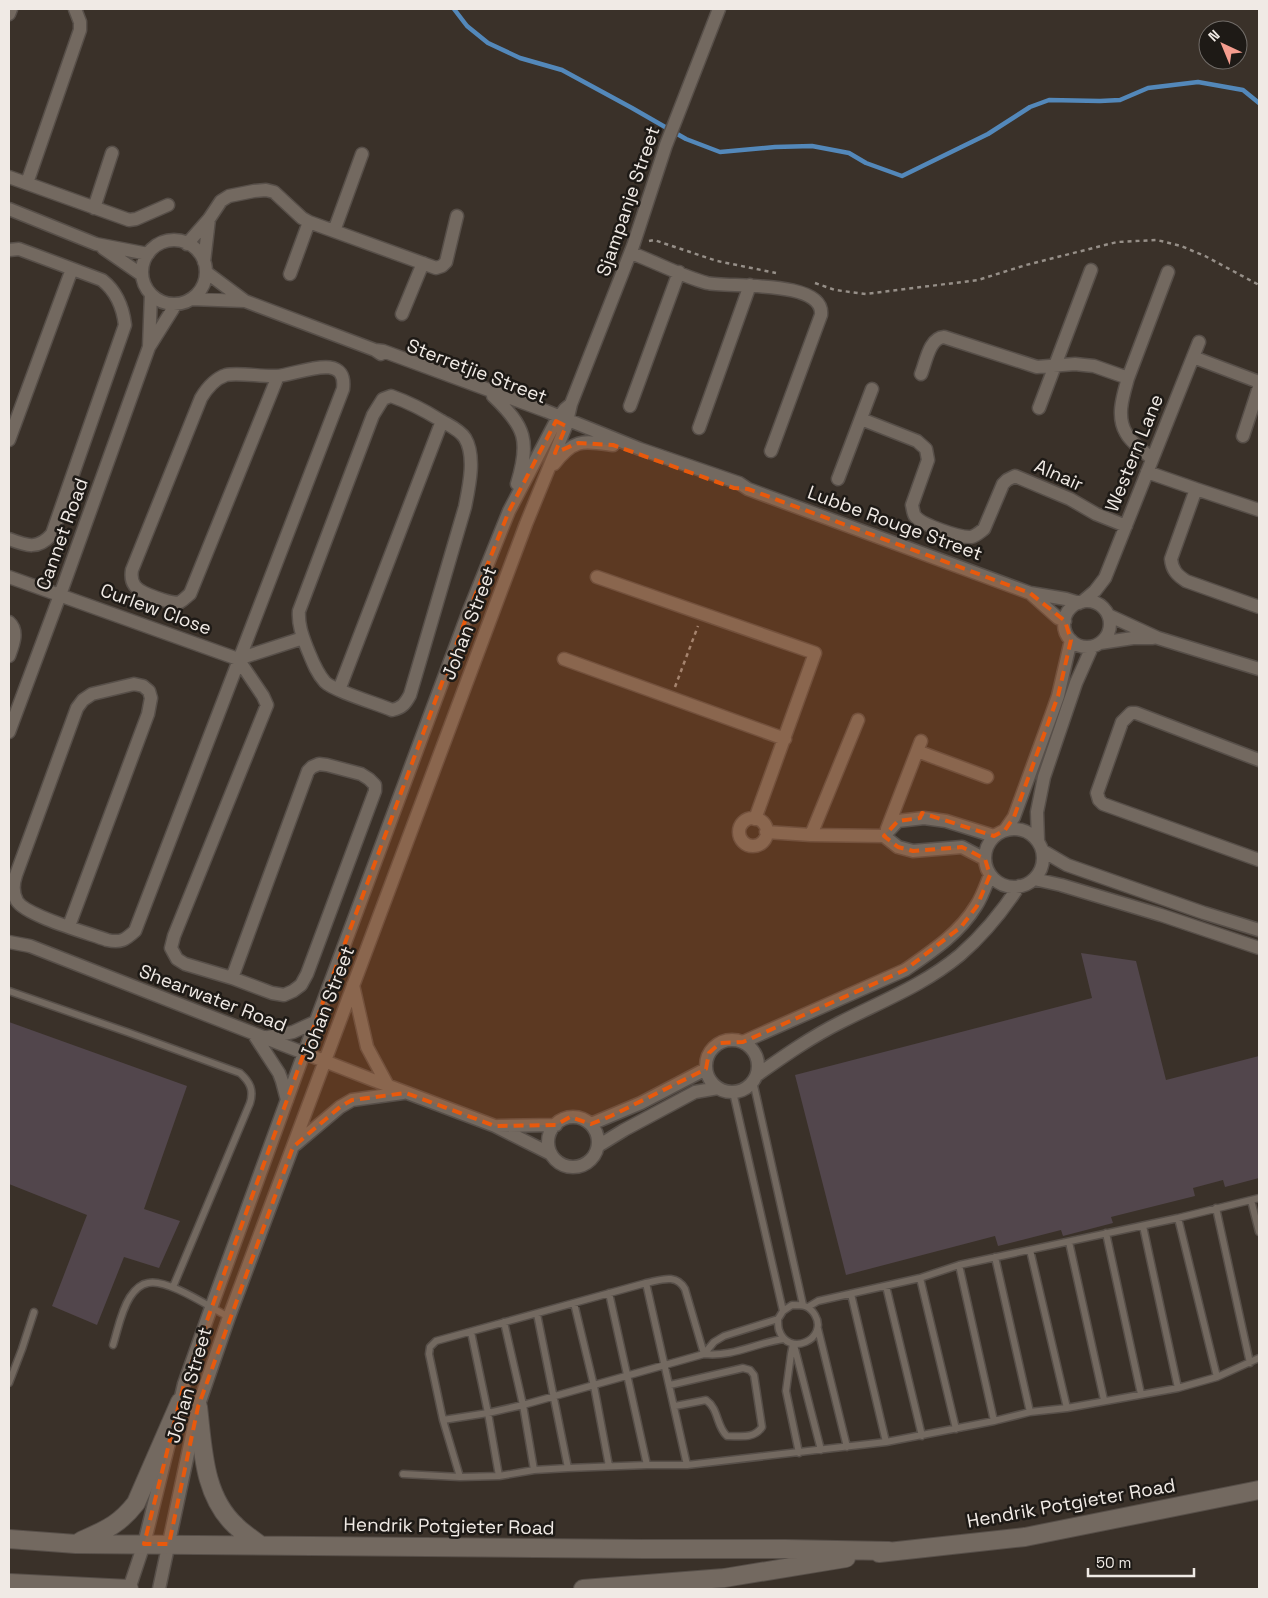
<svg xmlns="http://www.w3.org/2000/svg" width="1268" height="1598" viewBox="0 0 1268 1598" font-family="'Space Grotesk',sans-serif">
<rect width="100%" height="100%" fill="#3a3129"/>
<g fill="none" stroke-linecap="round" stroke-linejoin="round">
<!-- stream -->
<path stroke="#5388ba" stroke-width="4.5" d="M454 9 467 26 488 43 520 58 562 70 632 108 686 139 720 152 775 147 812 146 849 153 866 163 902 176 988 134 1030 107 1049 100 1100 101 1120 100 1148 88 1198 82 1243 90 1259 103"/>
</g>
<!-- building -->
<path fill="#52464c" d="M1081 953 1136 961 1166 1080 1259 1056V1178L1225 1187 1223 1180 1193 1188 1195 1196 1111 1217 1113 1223 1063 1236 1061 1230 998 1246 995 1236 846 1275 795 1075 1092 998Z
M9 1022 187 1086 144 1209 180 1221 159 1268 124 1257 97 1325 52 1306 87 1215 9 1184Z"/>
<g fill="none" stroke-linecap="round" stroke-linejoin="round">
<!-- lane casing -->
<g stroke="#574f49" stroke-width="9">
<path id="lane" d="M9 991 127 1032 240 1073C250 1082 254 1090 250 1103L173 1287
M753 1081 803 1305
M733 1092 783 1311
M1251 1200 1259 1198
M1216 1208 1250 1363
M1178 1218 1217 1377
M1143 1226 1178 1388
M1106 1233 1141 1394
M1069 1242 1104 1400
M1030 1250 1067 1408
M995 1257 1030 1412
M959 1265 994 1421
M920 1278 956 1429
M886 1286 922 1436
M609 1293 647 1465
M851 1294 886 1442
M574 1303 594 1386 609 1466
M792 1305C803 1305 809 1305 815 1315 829 1339 788 1358 779 1330 778 1327 778 1322 778 1319L783 1311Z
M808 1307 818 1301 920 1278 959 1265 1178 1218 1251 1200 1259 1232
M537 1314 568 1468
M504 1322 523 1405 534 1470
M818 1329 847 1447
M471 1332 488 1413 499 1476
M793 1344 791 1354 786 1391 799 1453
M113 1345C118 1329 121 1311 130 1297 134 1291 141 1284 148 1283 167 1278 211 1308 229 1317
M794 1345 821 1450
M704 1354 685 1289C676 1273 661 1280 646 1283L436 1341 430 1347 429 1354 443 1420 488 1413 523 1405 704 1354C734 1357 755 1343 784 1339
M704 1354 714 1342 724 1336 778 1319
M9 1383 22 1349 34 1312
M670 1385 743 1368 750 1370 754 1375 762 1427C754 1439 741 1436 727 1436 716 1426 719 1409 706 1400L675 1406
M443 1420 460 1477
M687 1465 886 1442 994 1421 1030 1412 1067 1408 1178 1388 1217 1377 1259 1358
M403 1474 460 1477 499 1476 534 1470 568 1468 647 1465H687L646 1283"/>
</g>
<!-- street casing -->
<g stroke="#574f49" stroke-width="15">
<path id="street" d="M9 14 11 9
M9 177 129 220 136 219 168 205
M27 183 80 30V22L75 9
M94 208 112 153
M9 209 96 244 148 254
M334 231 362 154
M142 272a32 32 0 1 1 64 0a32 32 0 1 1-64 0Z
M187 244 209 219 221 201 229 196 254 191 266 190 274 192 302 218 309 222 436 268 442 266 446 262 457 216
M103 248 142 275
M9 250 19 249 102 280C116 291 123 308 125 325L52 534C38 550 27 546 9 539
M631 253C656 262 681 276 707 283 728 288 825 279 821 315L771 451
M204 262 209 219
M206 272 245 301 375 350 381 354
M290 274 309 222
M191 299 245 301
M402 314 423 263
M149 347 151 294
M375 350 383 351 546 411 640 449 739 483 748 489 1030 593 1066 599 1079 603
M1193 357 1259 382
M921 374C926 362 929 338 944 337L1037 367 1075 364 1084 365 1094 366 1128 378C1123 396 1116 416 1126 433 1131 443 1144 451 1152 459
M1128 378 1168 272
M391 396C408 402 424 410 440 420 448 425 459 429 465 438 476 456 469 487 465 507L410 695C405 704 402 708 392 710 378 704 334 691 325 682 316 672 312 660 307 648 302 635 298 624 299 611L373 415 383 399Z
M493 396C526 427 530 441 517 484
M630 406 679 272
M1039 408 1091 270
M861 419 917 441 926 449 928 460 912 505C913 509 913 513 915 516 922 525 960 538 971 537 976 536 980 532 984 529L1003 484 1007 480 1015 476 1070 499 1096 514 1126 526
M699 428 750 285
M1243 436 1259 387
M9 440 72 269
M554 464C574 438 583 441 613 445
M1147 472 1196 489
M838 479 872 389
M1259 510 1196 489 1171 559C1172 570 1177 575 1186 581L1259 607
M9 577 238 659
M597 577 815 653 755 819
M1030 593 1058 618 1065 621
M1064 624a23 23 0 1 1 46 0a23 23 0 1 1-46 0Z
M1082 602 1095 591 1105 578 1199 342
M1108 615 1158 638 1259 669
M9 622C19 631 13 645 9 656
M1100 643 1133 638H1153
M238 659 303 638
M564 659 785 739
M339 690 442 421
M9 732 60 595 149 347 176 304
M917 751 987 777
M1259 760 1136 713H1131L1122 722 1097 793 1099 800 1103 804 1259 860
M739 832a14 14 0 1 1 28 0a14 14 0 1 1-28 0Z
M985 858a29 29 0 1 1 58 0a29 29 0 1 1-58 0Z
M887 829 921 741
M1005 830 1014 817 1052 713 1058 696 1071 640
M766 832 811 835 884 836 898 847 913 851 962 847 985 859
M811 835 858 720
M884 836 898 821 924 818 946 821 994 836
M1038 841 1037 812 1044 777 1076 683 1092 647
M1043 851 1067 865 1204 913 1259 930
M1034 879 1061 885 1161 915 1259 948
M69 926 148 714 151 698 149 691 143 686 134 684 92 694 83 700 77 708 16 875C13 884 12 892 17 901 26 916 88 933 107 940 121 943 125 940 135 931L343 389C348 349 295 376 276 376 262 377 238 372 226 375 214 379 207 388 201 398L132 570C131 576 131 581 135 586 140 593 172 605 180 602 184 600 187 596 190 594L278 376
M9 942 30 946 373 1080 495 1126 551 1154
M232 978 308 771 312 767 319 764 327 765 361 774 369 779 375 785V791L307 974 301 985 293 991 284 995 272 993 232 978 185 964 177 959 171 948 174 936 267 705 263 696 238 659
M353 985 367 1047 388 1086
M253 1033 279 1073 282 1081 287 1100
M264 1038 293 1032 315 1022
M706 1066a26 26 0 1 1 52 0a26 26 0 1 1-52 0Z
M743 1042 905 970C931 952 959 934 976 906 982 897 986 885 990 875
M757 1075C784 1056 811 1037 841 1022 882 1001 924 985 960 955 983 935 1002 912 1019 886
M548 1142a25 25 0 1 1 50 0a25 25 0 1 1-50 0Z
M591 1124 641 1103 706 1069
M498 1126 556 1125
M295 1145 340 1107 352 1100 403 1093
M598 1146 624 1130 695 1092 718 1088
M178 1410 184 1384 211 1308 304 1053 468 613 509 511 556 421 565 409 571 404
M129 1589 144 1544 170 1439
M159 1589 198 1407 229 1317 526 524 566 426 571 404 633 246 666 145 719 9"/>
</g>
<!-- secondary casing -->
<g stroke="#574f49" stroke-width="20">
<path id="secondary" d="M198 1407C203 1448 203 1496 236 1526 243 1533 252 1539 260 1545
M9 1539 76 1544 642 1549H786L889 1551
M81 1541C105 1530 119 1525 136 1503L180 1402
M879 1553 1025 1537 1259 1490
M9 1583 129 1589
M583 1589 724 1578 846 1558"/>
</g>
<!-- path -->
<path stroke="#968f88" stroke-width="2.5" stroke-dasharray="4 4" stroke-linecap="butt" d="M649 241 654 240 717 261 776 273
M815 283 835 290 866 294 978 280 1026 265 1117 242 1157 240 1181 246 1205 256 1259 285
M675 687 698 626"/>
<!-- lane -->
<use href="#lane" stroke="#736960" stroke-width="6"/>
<!-- street -->
<use href="#street" stroke="#736960" stroke-width="12"/>
<!-- secondary -->
<use href="#secondary" stroke="#736960" stroke-width="18"/>
</g>
<!-- marked area -->
<path fill="#e8590c" fill-opacity="0.2" stroke="#e8590c" stroke-width="4" stroke-dasharray="10 6" stroke-linejoin="round" d="M556 421 566 426 555 453 578 443 613 445 734 488 748 489 1030 593 1065 621 1071 640 1058 696 1014 817 1005 830 994 836 922 813 920 818 898 821 884 836 898 847 913 851 962 847 985 859 990 875 977 906 961 927 905 970 743 1042 720 1043 709 1053 706 1069 611 1116 591 1124 570 1117 556 1125 495 1126 406 1093 352 1100 340 1107 293 1147 198 1407 169 1544H144L184 1384 304 1053 468 613 509 511Z"/>
<g text-anchor="middle" dominant-baseline="central" stroke-width="5" stroke-linejoin="round" paint-order="stroke">
<!-- street labels -->
<g font-size="19" fill="#f0eae5" stroke="#1e1a16">
<text transform="translate(628 201) rotate(-71)">Sjampanje Street</text>
<text transform="translate(477 371) rotate(21)">Sterretjie Street</text>
<text transform="translate(1134 453) rotate(-68)">Western Lane</text>
<text transform="translate(1059 475) rotate(24)">Alnair</text>
<text transform="translate(895 523) rotate(20)">Lubbe Rouge Street</text>
<text transform="translate(62 534) rotate(-70)">Cannet Road</text>
<text transform="translate(156 609) rotate(20)">Curlew Close</text>
<text transform="translate(469 623) rotate(-69)">Johan Street</text>
<text transform="translate(213 998) rotate(21)">Shearwater Road</text>
<text transform="translate(327 1003) rotate(-69)">Johan Street</text>
<text transform="translate(189 1385) rotate(-74)">Johan Street</text>
<text transform="translate(1071 1503) rotate(-10)">Hendrik Potgieter Road</text>
<text transform="translate(449 1526) rotate(1)">Hendrik Potgieter Road</text>
</g>
</g>
<!-- border -->
<rect width="1268" height="1598" fill="none" stroke="#f0eae5" stroke-width="20"/>
<!-- north arrow -->
<g transform="translate(1223 45) rotate(316)"><circle r="24" fill="#1e1a16" stroke="#726d69"/>
<path d="M0-4L9 19L0 12L-9 19Z" fill="#f59d8f"/>
<text y="-8" font-size="14" font-weight="bold" text-anchor="middle" fill="#f0eae5">N</text>
</g>
<!-- scale -->
<path d="M1088 1568v8h106v-8" fill="none" stroke="#f0eae5" stroke-width="2.5"/>
<text x="1096" y="1568" font-size="15" fill="#f0eae5" stroke="#1e1a16" stroke-width="4" paint-order="stroke">50 m</text>
</svg>
